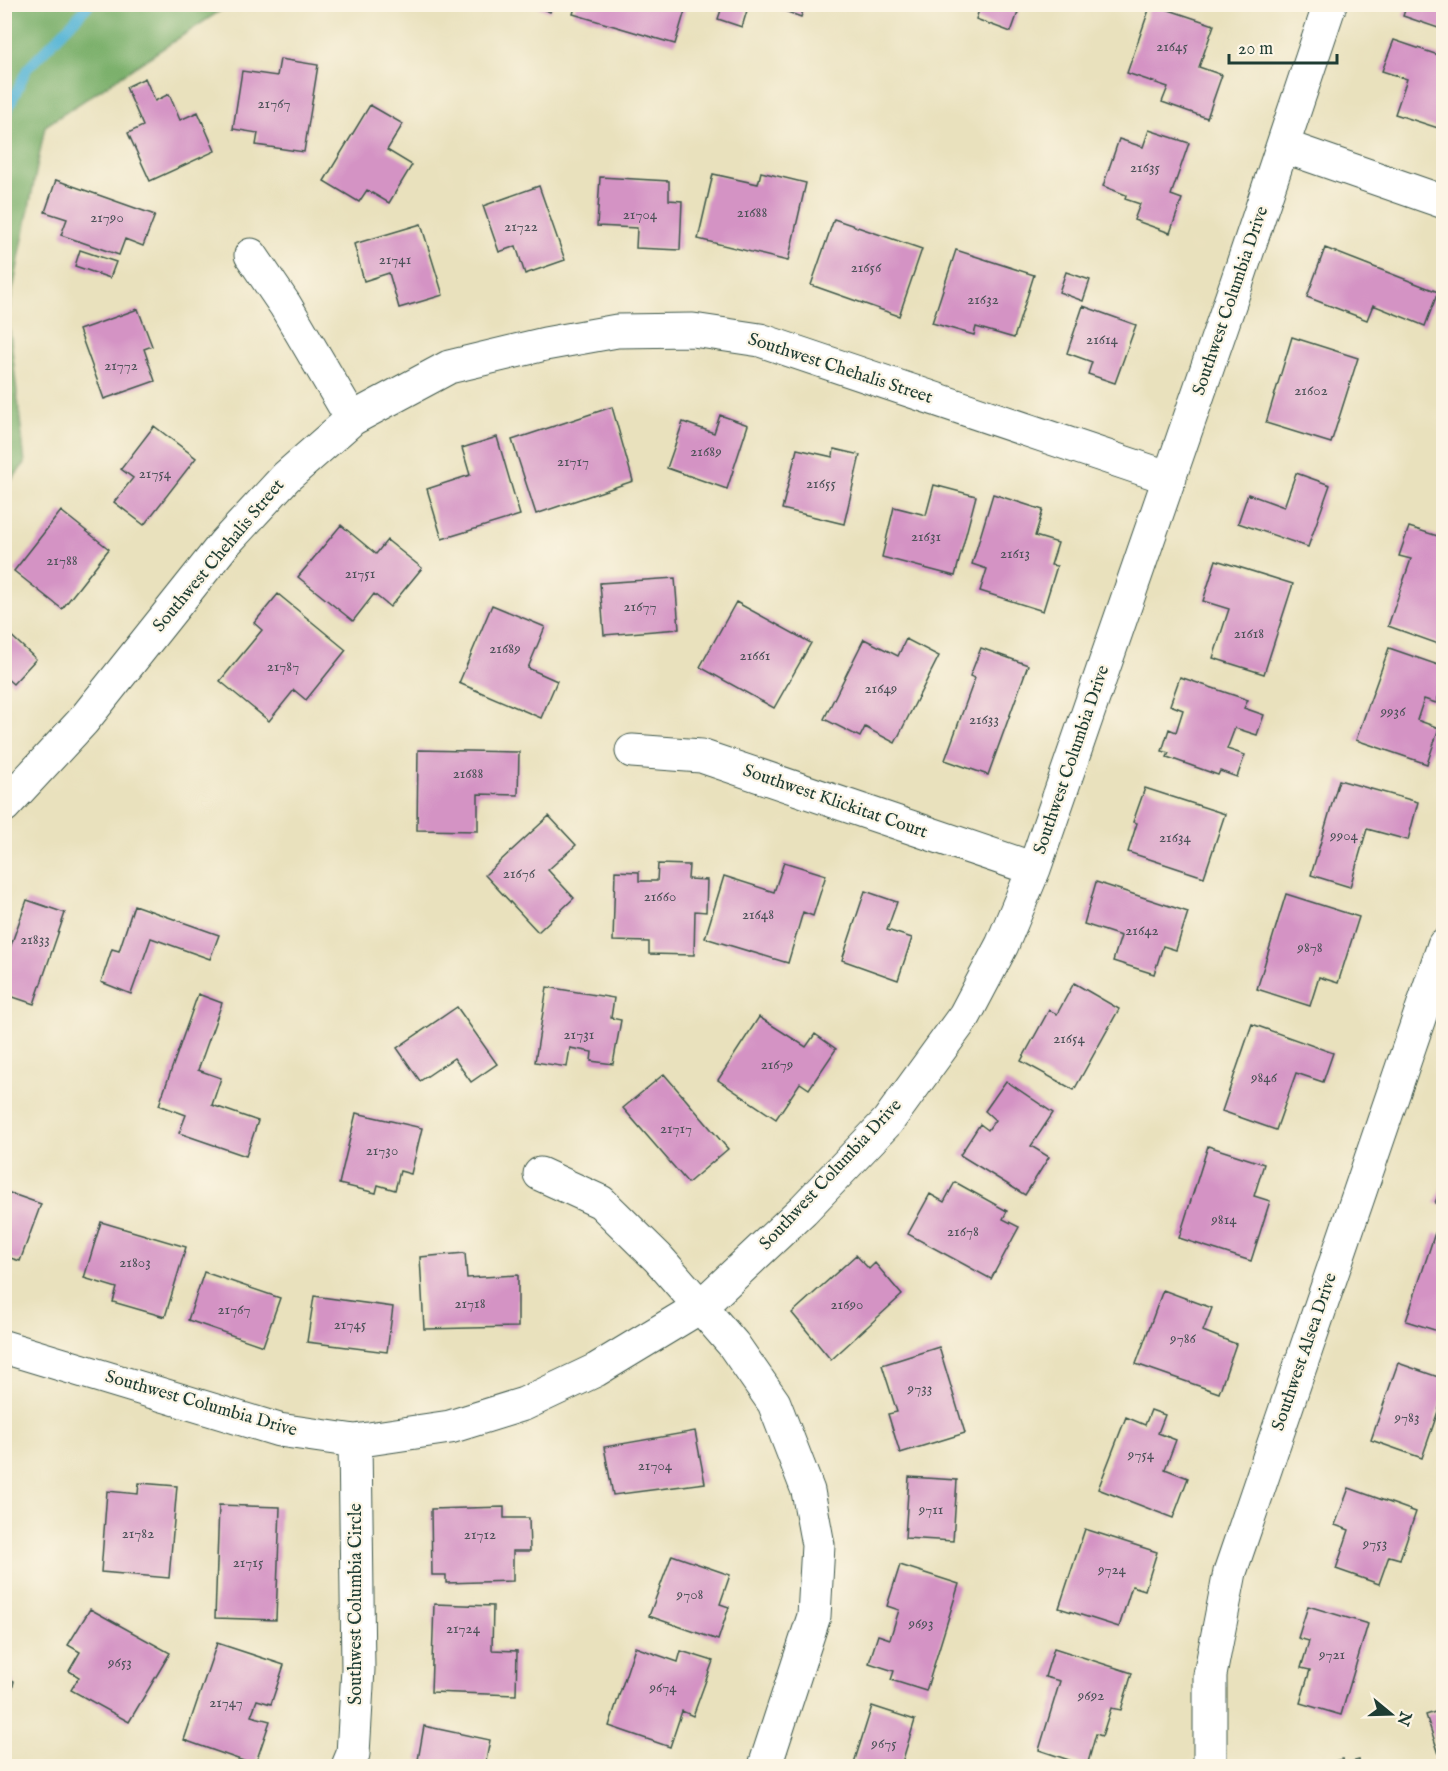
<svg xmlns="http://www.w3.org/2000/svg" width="1448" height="1771" viewBox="0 0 1448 1771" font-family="'IM FELL English',serif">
<rect width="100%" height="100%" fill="#fcf5e5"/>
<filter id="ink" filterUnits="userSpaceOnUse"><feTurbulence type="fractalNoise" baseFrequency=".0167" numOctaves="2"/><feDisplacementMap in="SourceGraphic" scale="12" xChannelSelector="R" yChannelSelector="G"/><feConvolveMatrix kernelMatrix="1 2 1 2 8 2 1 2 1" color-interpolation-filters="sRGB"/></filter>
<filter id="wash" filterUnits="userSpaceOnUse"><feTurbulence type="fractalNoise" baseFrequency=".008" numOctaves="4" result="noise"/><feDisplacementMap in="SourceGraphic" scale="24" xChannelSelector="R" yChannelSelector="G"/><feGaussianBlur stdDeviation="1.35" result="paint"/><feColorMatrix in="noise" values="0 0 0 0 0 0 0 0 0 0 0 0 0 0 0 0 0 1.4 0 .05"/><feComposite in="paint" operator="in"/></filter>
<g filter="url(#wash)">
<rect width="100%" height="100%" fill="#e9e1bd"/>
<!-- forest -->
<path fill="#7bb06c" stroke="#4d7650" stroke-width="1.5" d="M5 4 229 5 45 126 8 315 25 463 5 488Z"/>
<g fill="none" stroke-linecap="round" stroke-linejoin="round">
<!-- stream -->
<path stroke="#57b5d6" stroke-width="10" d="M4 118 27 69 90 4"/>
</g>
<g id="blocks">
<!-- building -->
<path fill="#d493c4" d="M531 4H553L550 12Z
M576 4H687L675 44 573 14Z
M723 4H749L742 27 718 19Z
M766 4H805L801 17Z
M981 4H1021L1011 32 976 19Z
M1151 4 1214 25 1199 67 1222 75 1207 118 1162 102 1168 87 1127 73Z
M1407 4H1444V30L1403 16Z
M1394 40 1444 57V130L1395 114 1407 79 1382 71Z
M280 59 318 65 304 152 256 145 258 133 233 129 242 71 277 76Z
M145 78 155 101 169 94 180 120 198 112 215 151 150 181 128 133 143 126 126 87Z
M370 105 403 124 387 150 412 165 389 203 367 190 359 202 324 181Z
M1149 130 1189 143 1171 195 1182 199 1170 233 1134 220 1140 204 1125 199 1126 195 1103 186 1119 139 1143 147Z
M761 172 806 183 788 261 698 239 713 174 758 184Z
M600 177 669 181V200L682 201 680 250 636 248 637 228 597 226Z
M56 180 155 215 143 246 125 239 119 255 61 235 67 219 45 212Z
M539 186 565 260 525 274 516 246 499 252 483 206Z
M834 219 922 249 899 316 811 285Z
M421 224 443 295 399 308 389 273 364 281 354 244Z
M1325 248 1438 292 1425 326 1373 305 1367 320 1307 297Z
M80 250 116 262 110 278 75 266Z
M956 250 1034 275 1014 338 976 327 974 335 932 323Z
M1066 272 1090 280 1083 301 1059 292Z
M1083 306 1136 325 1115 383 1088 374 1092 362 1067 353Z
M138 309 152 346 144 349 155 381 104 399 79 330Z
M1292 337 1358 358 1331 443 1266 423Z
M612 407 633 481 536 514 512 440Z
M720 415 748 425 727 489 667 468 683 422 714 433Z
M154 426 196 458 144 525 114 502 133 478 121 469Z
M497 437 520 515 442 539 427 489 470 475 462 448Z
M797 449 833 457 834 449 860 455 844 524 782 509Z
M1296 473 1330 485 1308 547 1238 523 1248 494 1284 507Z
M934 485 976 496 955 576 882 557 894 507 926 515Z
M993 494 1043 510 1035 536 1058 543 1051 565 1057 566 1043 611 980 591 987 569 972 564Z
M61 511 109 549 62 609 14 571Z
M341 525 376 554 387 540 422 568 390 607 374 594 353 621 298 577Z
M1409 527 1444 538V646L1388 626 1411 559 1399 556Z
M1216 560 1293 584 1264 674 1213 658 1229 609 1203 601Z
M675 578 679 629 604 635 600 583Z
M278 594 346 650 306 700 294 690 269 721 220 681 262 630 254 623Z
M736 602 811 643 774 708 700 667Z
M492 605 545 627 528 668 557 681 541 718 459 683Z
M4 629 36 659 13 684 4 676Z
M864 639 898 656 906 639 939 656 895 743 865 727 860 737 824 719Z
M981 648 1028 665 988 775 945 760 975 678 970 676Z
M1389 648 1444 667V682L1436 703 1424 699 1417 720 1439 728 1427 764 1356 740Z
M1180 677 1248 700 1244 708 1264 715 1257 735 1235 728 1227 749 1245 755 1237 777 1220 771 1218 775 1167 757 1169 753 1162 751 1169 729 1176 732 1183 710 1170 705Z
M418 750 519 752 518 795 478 794V831L417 830Z
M1339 780 1418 802 1408 840 1367 829 1350 887 1311 875Z
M1145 788 1225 814 1204 877 1128 852 1137 823 1133 822Z
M549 816 576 845 548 870 574 898 538 932 485 875Z
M784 862 826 875 813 916 803 912 788 963 705 938 724 876 774 892Z
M658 864 689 865 688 879 707 880 706 912 695 911 694 955 649 954V942L613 941 615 871 639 872V881H657Z
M1096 882 1188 912 1176 950 1163 946 1154 974 1113 961 1121 936 1084 924Z
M865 891 897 902 887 930 912 938 898 980 842 960Z
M1286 894 1359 917 1338 983 1319 977 1310 1006 1257 989Z
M27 900 65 913 34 1004 4 994V965Z
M134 905 219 935 210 959 151 938 131 994 101 982 112 949 119 951Z
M1074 983 1119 1009 1074 1090 1021 1061 1049 1010 1057 1014Z
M547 987 614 998 611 1018 621 1020 613 1064 591 1061 592 1052 570 1048 567 1067 535 1062Z
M198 994 222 1003 198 1070 221 1078 212 1105 258 1121 246 1156 179 1133 186 1115 159 1105Z
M457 1007 497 1064 471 1082 454 1058 420 1081 397 1048Z
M759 1017 806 1047 815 1034 836 1049 809 1089 800 1083 776 1119 718 1080Z
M1252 1024 1333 1053 1323 1082 1296 1073 1276 1130 1222 1111Z
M664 1074 728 1149 688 1183 623 1108Z
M1006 1081 1053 1113 1031 1146 1049 1157 1025 1195 960 1155 980 1124 988 1130 995 1120 985 1111Z
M356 1113 422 1128 411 1174 400 1171 395 1190 378 1185 376 1193 339 1184Z
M1208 1146 1264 1164 1254 1196 1270 1201 1251 1261 1179 1238Z
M1444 1181V1206L1435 1203Z
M955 1182 1007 1211 1003 1219 1019 1227 991 1279 908 1234 930 1194 944 1202Z
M4 1191 41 1204 20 1261 4 1256Z
M101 1222 186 1247 165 1317 113 1302 117 1288 84 1278Z
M1435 1233 1444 1236V1333L1406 1321Z
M465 1253 467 1278 518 1275V1327L424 1329 420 1257Z
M856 1255 869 1269 875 1263 902 1295 831 1360 792 1313Z
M204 1272 280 1298 263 1346 188 1320Z
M1163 1290 1212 1308 1203 1331 1236 1344 1219 1393 1136 1364Z
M314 1296 393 1307 387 1352 307 1342Z
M939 1347 965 1433 900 1453 888 1414 897 1412 882 1365Z
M1398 1363 1444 1379V1394L1422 1458 1371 1440Z
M1151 1410 1165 1415 1158 1433 1176 1440 1165 1469 1188 1478 1173 1518 1098 1489 1126 1417 1145 1425Z
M695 1431 705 1483 613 1495 604 1447Z
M909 1477 957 1480 953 1541 905 1538Z
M139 1483 177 1486 169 1578 101 1572 107 1491 138 1494Z
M1349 1488 1416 1512 1400 1559 1389 1556 1379 1584 1336 1569 1349 1530 1335 1525Z
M219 1505 280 1507 276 1620 215 1618Z
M504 1507V1518H529L530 1551H513V1581L446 1583V1575H432L431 1509Z
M1085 1529 1157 1552 1145 1590 1132 1586 1119 1627 1059 1608Z
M672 1555 730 1575 720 1604 729 1607 718 1640 649 1616Z
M900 1565 959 1584 926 1691 891 1680 894 1671 869 1663 878 1635 890 1639 899 1610 887 1606Z
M434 1604 493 1606 492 1650 517 1651 516 1695 431 1692Z
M1308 1606 1368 1624 1341 1715 1300 1703 1310 1670 1301 1668 1309 1641 1298 1638Z
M90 1609 170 1653 129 1722 71 1690 79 1677 69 1671 80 1652 68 1645Z
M217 1643 284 1665 271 1704 257 1700 251 1716 270 1721 255 1765 184 1740Z
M635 1647 678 1662 681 1651 713 1661 693 1716 682 1711 670 1747 609 1726Z
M1054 1648 1132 1673 1121 1710 1111 1708 1102 1736 1096 1734 1087 1766 1039 1750 1060 1681 1045 1677Z
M4 1679 14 1681 5 1722H4Z
M872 1706 915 1720 901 1766H853Z
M1444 1709V1766H1443L1426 1715Z
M424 1726 490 1740 485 1766H429L430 1762 418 1760Z
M1343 1759 1344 1764 1359 1760 1360 1766H1314Z"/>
</g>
</g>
<g filter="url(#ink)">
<use href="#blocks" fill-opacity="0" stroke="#3d5649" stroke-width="1.5"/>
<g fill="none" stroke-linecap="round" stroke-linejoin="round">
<!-- minor casing -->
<g stroke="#3d5649" stroke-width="35">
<path id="minor" d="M1283 146 1444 202
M251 255 285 305 352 419
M632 751 701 756 1034 869
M4 806 83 721 224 544 286 477 352 419 449 367 545 344 617 331 693 330 760 340 1170 478
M540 1174 601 1202 658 1258 733 1344 774 1403 808 1491 818 1545 814 1616 765 1766
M4 1347 279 1430 355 1441 450 1427 524 1404 596 1370 700 1307 803 1210 888 1121 965 1015 1002 945 1034 869 1237 282 1330 4
M348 1766 353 1754 358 1669 355 1441
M1210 1766V1675L1230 1572 1444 945"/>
</g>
<!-- minor -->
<use href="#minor" stroke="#fff" stroke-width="33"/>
</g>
</g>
<g text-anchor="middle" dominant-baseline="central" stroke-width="4.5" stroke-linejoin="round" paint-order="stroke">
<!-- number labels -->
<g font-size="15" fill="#4c5258">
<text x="1172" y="46">21645</text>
<text x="274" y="103">21767</text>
<text x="1145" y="167">21635</text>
<text x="752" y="212">21688</text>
<text x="640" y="214">21704</text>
<text x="107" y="217">21790</text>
<text x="521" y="226">21722</text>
<text x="395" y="259">21741</text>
<text x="866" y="267">21656</text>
<text x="983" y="299">21632</text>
<text x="1102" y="339">21614</text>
<text x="121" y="365">21772</text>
<text x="1311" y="390">21602</text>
<text x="706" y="451">21689</text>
<text x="573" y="461">21717</text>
<text x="155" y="473">21754</text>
<text x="821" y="483">21655</text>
<text x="926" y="536">21631</text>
<text x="1015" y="553">21613</text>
<text x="62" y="560">21788</text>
<text x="360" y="573">21751</text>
<text x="640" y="606">21677</text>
<text x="1249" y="633">21618</text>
<text x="505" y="648">21689</text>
<text x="755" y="655">21661</text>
<text x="283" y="666">21787</text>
<text x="881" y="688">21649</text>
<text x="1393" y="711">9936</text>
<text x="984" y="719">21633</text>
<text x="468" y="773">21688</text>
<text x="1344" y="835">9904</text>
<text x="1175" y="837">21634</text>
<text x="519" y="873">21676</text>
<text x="660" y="896">21660</text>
<text x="758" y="914">21648</text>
<text x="1142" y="930">21642</text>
<text x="35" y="939">21833</text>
<text x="1310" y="947">9878</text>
<text x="579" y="1034">21731</text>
<text x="1069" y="1038">21654</text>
<text x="777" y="1064">21679</text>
<text x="1264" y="1077">9846</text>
<text x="676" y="1128">21717</text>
<text x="382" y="1150">21730</text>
<text x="1224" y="1219">9814</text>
<text x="963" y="1231">21678</text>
<text x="135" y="1262">21803</text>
<text x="470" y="1303">21718</text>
<text x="847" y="1304">21690</text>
<text x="234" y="1309">21767</text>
<text x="350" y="1324">21745</text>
<text x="1183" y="1338">9786</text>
<text x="920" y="1388">9733</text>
<text x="1407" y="1417">9783</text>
<text x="1141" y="1454">9754</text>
<text x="655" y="1465">21704</text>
<text x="931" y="1509">9711</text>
<text x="138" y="1533">21782</text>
<text x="480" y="1534">21712</text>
<text x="1375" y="1543">9753</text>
<text x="248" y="1562">21715</text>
<text x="1112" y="1569">9724</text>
<text x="690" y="1594">9708</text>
<text x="921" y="1623">9693</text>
<text x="463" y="1628">21724</text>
<text x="1332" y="1654">9721</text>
<text x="120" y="1662">9653</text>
<text x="663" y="1687">9674</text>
<text x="1091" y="1695">9692</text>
<text x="226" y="1702">21747</text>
<text x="884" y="1743">9675</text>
</g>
<!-- street labels -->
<g font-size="18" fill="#1f3d34" stroke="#fcf5e5">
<text transform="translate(1231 301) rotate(-71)">Southwest Columbia Drive</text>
<text transform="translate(840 369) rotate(18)">Southwest Chehalis Street</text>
<text transform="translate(219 556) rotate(-50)">Southwest Chehalis Street</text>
<text transform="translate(1072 760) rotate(-71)">Southwest Columbia Drive</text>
<text transform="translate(835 802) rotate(19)">Southwest Klickitat Court</text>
<text transform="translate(831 1175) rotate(-47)">Southwest Columbia Drive</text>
<text transform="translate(1305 1352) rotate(-71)">Southwest Alsea Drive</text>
<text transform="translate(201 1404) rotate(16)">Southwest Columbia Drive</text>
<text transform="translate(356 1604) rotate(-90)">Southwest Columbia Circle</text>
</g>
</g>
<!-- margin -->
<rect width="1448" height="1771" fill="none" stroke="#fcf5e5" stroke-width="24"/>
<!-- north arrow -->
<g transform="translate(1391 1714) rotate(109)" stroke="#fcf5e5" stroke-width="4.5" paint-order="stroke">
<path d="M0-4.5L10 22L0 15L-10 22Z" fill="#1f3d34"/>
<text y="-9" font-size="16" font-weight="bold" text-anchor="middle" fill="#1f3d34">N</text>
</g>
<!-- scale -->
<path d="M1229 54v9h108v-9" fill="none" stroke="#1f3d34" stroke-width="3"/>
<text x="1238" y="54" font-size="18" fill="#1f3d34" stroke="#fcf5e5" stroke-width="4.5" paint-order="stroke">20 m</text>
</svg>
